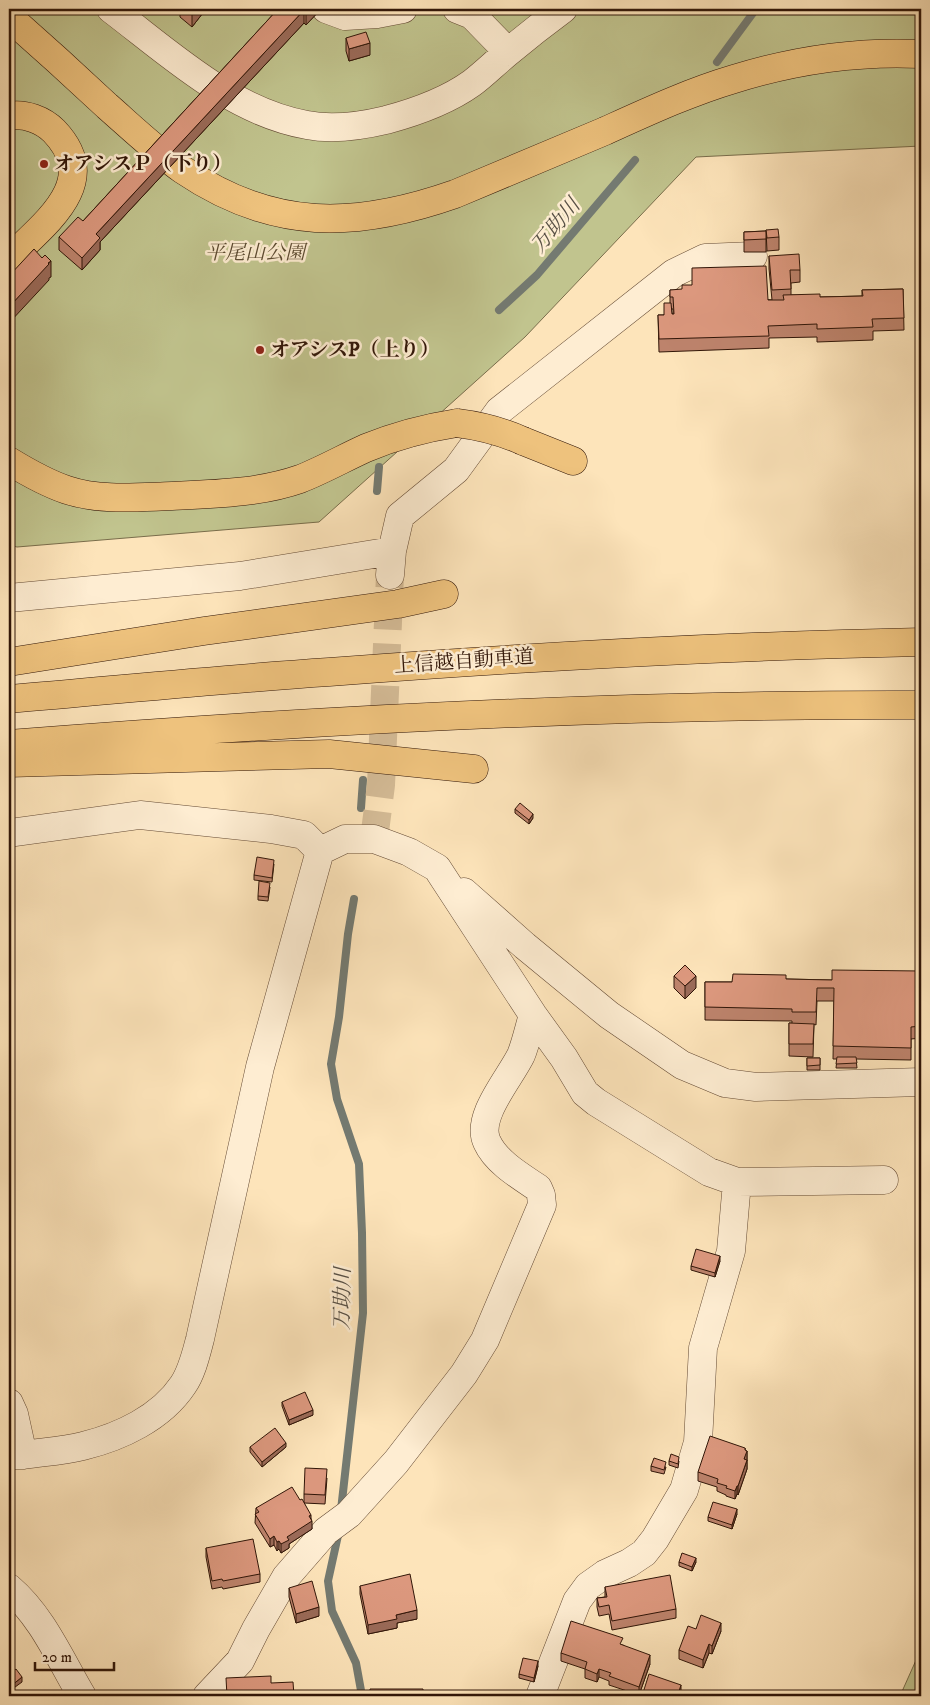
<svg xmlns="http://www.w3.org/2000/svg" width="930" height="1705" viewBox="0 0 930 1705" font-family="'IM FELL DW Pica','Noto Serif JP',serif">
<rect width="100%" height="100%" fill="#fde4ba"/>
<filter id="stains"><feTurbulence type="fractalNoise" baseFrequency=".004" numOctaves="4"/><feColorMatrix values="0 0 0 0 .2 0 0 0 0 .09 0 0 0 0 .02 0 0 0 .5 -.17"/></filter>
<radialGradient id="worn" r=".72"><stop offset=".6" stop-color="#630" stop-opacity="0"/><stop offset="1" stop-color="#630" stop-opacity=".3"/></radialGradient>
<!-- green -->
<path fill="#c1c48e" stroke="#796d4b" d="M9 9H921V146L696 157 525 337 319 522 17 547 9 545Z
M921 1649V1696H900Z"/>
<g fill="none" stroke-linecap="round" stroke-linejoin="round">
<!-- stream -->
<path stroke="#747a71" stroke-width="8" d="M717 62 756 9
M499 310 537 275 635 160
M377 491 379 467
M361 808 363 780
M341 1510 363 1313 362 1233 359 1164 337 1099 331 1064 339 1017 348 934 354 899
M339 1531 328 1581 332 1611 356 1663 362 1696"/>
<!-- minor-tunnel -->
<path stroke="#d4bb96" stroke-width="28" stroke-dasharray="28 14" stroke-linecap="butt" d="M374 839 381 785 390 575"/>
<!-- minor casing -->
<g stroke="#644a34" stroke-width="29">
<path id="minor" d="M111 9C169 53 232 112 307 125 332 130 361 126 386 120 416 112 447 101 472 83 484 74 495 63 507 53 525 38 544 23 563 9
M326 9 345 16 377 14 403 9
M457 9 472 15 508 52
M390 575 392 551 400 516 456 470 499 411 674 273 705 258 753 256
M9 598 240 576 392 551
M9 833 140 815 271 829 304 835 320 851
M464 892 525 946 609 1015 682 1065 725 1083 756 1087 921 1082
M9 1403 14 1414 23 1455H9
M23 1455C43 1452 64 1451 83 1446 120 1437 161 1418 183 1385 192 1372 196 1354 200 1339L260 1067 320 851 345 839H374L409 852 437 868 533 1015 564 1058 585 1093 596 1102 709 1172 737 1182 884 1180
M9 1588C42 1616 60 1659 82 1696
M207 1696 240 1661 256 1629 286 1577 326 1531 349 1514 396 1462 464 1374 485 1340 542 1205 541 1195 538 1188C520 1176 496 1162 487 1142 475 1117 510 1078 521 1055 526 1043 529 1028 533 1015
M540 1696 577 1601 588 1586 605 1574 629 1563 644 1553 655 1539 684 1490 698 1442 703 1348 731 1251 737 1182"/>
</g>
<!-- highway casing -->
<g stroke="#311608" stroke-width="29">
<path id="highway" d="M9 17C42 46 75 76 107 106 132 128 156 151 183 170 273 231 355 229 455 194 505 173 555 152 605 131 647 112 690 92 734 79 795 60 858 51 921 54
M9 116C25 113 43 120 54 131 103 182 45 223 9 259
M523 441 573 461
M9 461C27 472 46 483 67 490 100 501 138 497 172 496 215 494 260 493 300 479 323 470 344 458 366 448 395 436 425 428 457 423
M9 662 204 631 398 604 444 594
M9 699C116 690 222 679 329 672 526 657 724 646 921 642
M9 744C312 720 617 704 921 705
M9 763 329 754 474 769"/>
</g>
<!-- minor -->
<use href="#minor" stroke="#feedd2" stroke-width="28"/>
<!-- highway -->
<use href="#highway" stroke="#eec27d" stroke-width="28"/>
<!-- highway-bridge casing -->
<g stroke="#311608" stroke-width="29" stroke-linecap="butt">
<path id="highway-bridge" d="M457 423C481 426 501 431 523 441"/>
</g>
<!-- highway-bridge -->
<use href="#highway-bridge" stroke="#eec27d" stroke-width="28"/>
</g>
<!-- wall -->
<path fill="#bd836c" stroke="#311608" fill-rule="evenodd" d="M163 9H174L169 14Z
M180 9H206L192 27 180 17Z
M278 9H321L306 25 304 23 100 242V250L82 270 59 250V237L83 221Z
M346 38 370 55 349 61 346 51Z
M766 230 779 237V250L767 251Z
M766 231V252H744V232Z
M769 256 800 270V282L791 283V295L820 297 862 296V290L903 289 904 330 873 331V340L817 342V337L769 338V348L659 352 658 315H664L670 303V290L772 300 769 269ZM671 309H673V314H672Z
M515 809 533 818 529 824 515 813Z
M274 864 272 882 254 880V875Z
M270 887 268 901 258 900V896Z
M921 971V1038L911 1039V1060L856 1059 857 1068H836L837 1059H833L834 1001H817L816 1025 814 1024 813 1057 789 1056V1023H792V1021L705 1020V982H732L786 979 832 980Z
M674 976 696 988 685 999 674 988Z
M807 1058H820V1070H807Z
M720 1261 715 1277 691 1270V1266Z
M282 1402 313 1415 289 1425 282 1406Z
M250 1447H286L262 1467 250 1452Z
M745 1451H747V1469L738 1495 737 1494 735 1499 726 1496V1495L717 1491V1487L698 1481V1472Z
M669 1461H679L678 1468 669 1465Z
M651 1466 666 1467 664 1474 651 1471Z
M327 1478 325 1504 304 1503 311 1519 312 1529 289 1544V1548L281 1553 279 1549 277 1551 274 1545 270 1547 255 1523 256 1508 300 1500 304 1503V1494Z
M737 1514 732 1529 708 1521V1517Z
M206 1548 260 1574V1582L223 1589 222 1587 212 1589 206 1557Z
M679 1562H696L692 1571 679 1566Z
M360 1586 417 1619 397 1623V1628L368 1634 360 1594Z
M605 1587 676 1609V1618L612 1630 609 1614 599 1616 597 1607V1598L605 1597Z
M289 1588 319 1616 296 1623 289 1597Z
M696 1629 721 1631 712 1654 709 1653 703 1668 679 1659V1650Z
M623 1645 650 1664 639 1695 609 1685V1681L599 1677 597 1682 585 1678V1669L561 1661V1653Z
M538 1666 534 1682 519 1678V1674Z"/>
<!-- shaded-wall -->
<path fill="#9a6a58" stroke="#311608" d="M169 9H174L169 14Z
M197 9H206L192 27V14Z
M309 9H321L306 25V12Z
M304 10V23L100 242V250L82 270V258L96 234Z
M370 43V55L349 61V49Z
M51 261V277L49 278V280L9 323V307Z
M533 814V818L529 824V820Z
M696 976V988L685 999V986Z
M720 1256V1261L715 1277V1273Z
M313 1410V1415L289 1425V1420Z
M286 1443V1447L262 1467V1462Z
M745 1448V1455L747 1451V1460L744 1468Z
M747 1460V1469L738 1495V1486Z
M737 1486V1494L735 1499V1491Z
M737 1509V1514L732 1529V1525Z
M311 1515V1522L312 1521V1529L289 1544V1548L281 1553V1544L287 1537 309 1516Z
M274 1536V1545L270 1547V1539Z
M279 1541V1549L277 1551V1542Z
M696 1558V1562L692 1571V1567Z
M319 1607V1616L296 1623V1614Z
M417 1610V1619L397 1623V1628L368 1634V1625L396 1615Z
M721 1623V1631L712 1654V1646Z
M709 1644V1653L703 1668V1660Z
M650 1655V1664L639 1695V1687Z
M538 1661V1666L534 1682V1678Z
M599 1669V1677L597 1682V1674Z
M22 1677V1682L11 1690V1686Z
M681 1685V1693L680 1696 678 1694Z"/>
<!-- building -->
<path fill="#dc987e" stroke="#311608" d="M185 9H197L192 14Z
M278 9H309L306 12 304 10 96 234 100 238 82 258 59 237 78 217 83 221Z
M366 32 370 43 349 49 346 38Z
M778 229 779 237 767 238 766 230Z
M766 231V239L744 240V232Z
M34 249 42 258 45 255 51 261 48 263 49 264 9 307V276Z
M799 254 800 270H790L791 289 772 290 769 256Z
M766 266 768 300H784L783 295 820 294V297L863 296 862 290 903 289 904 318 872 319 873 327 817 329V324L768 326 769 336 659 339 658 315H664V303H671L672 314H674L673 297H670V290L682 289V285H692V268Z
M520 803 533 814 529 820 515 809Z
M257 857 274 860 272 878 254 875Z
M259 881 270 883 268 897 258 896Z
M685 965 696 976 685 986 674 976Z
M832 970 921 971V1026L911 1027V1048L833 1046 834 988H817L816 1012H792V1009L705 1007V982H732L733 974 786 975V979L832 980Z
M789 1023 814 1024 813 1044H789Z
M837 1057H856L857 1063 836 1064Z
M807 1058H820V1065L807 1066Z
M696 1249 720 1256 715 1273 691 1266Z
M305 1392 313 1410 289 1420 282 1402Z
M275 1428 286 1443 262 1462 250 1447Z
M710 1436 745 1448V1450L747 1451 744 1459 747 1460 738 1486H737L735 1491 726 1488 727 1486 717 1483 718 1479 698 1472Z
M671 1454 679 1457 678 1464 669 1461Z
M654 1458 666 1462 664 1470 651 1466Z
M305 1468 327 1469 325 1495 304 1494Z
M292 1487 300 1500 302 1499 311 1515 309 1516 312 1521 287 1537 289 1540 281 1544 279 1541 277 1542 274 1536 270 1539 255 1514 259 1512 256 1508Z
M713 1502 737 1509 732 1525 708 1517Z
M253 1539 260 1574 223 1581 222 1579 212 1581 206 1548Z
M682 1553 696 1558 692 1567 679 1562Z
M410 1574 417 1610 396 1615 397 1619 368 1625 360 1586Z
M670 1575 676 1609 612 1621 609 1605 599 1607 597 1598 607 1597 605 1587Z
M312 1581 319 1607 296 1614 289 1588Z
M701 1615 721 1623 712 1646 709 1644 703 1660 679 1650 688 1626 696 1629Z
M571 1621 623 1638 620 1644 650 1655 639 1687 609 1676 611 1673 599 1669 597 1674 585 1669 587 1662 561 1653Z
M523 1658 538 1661 534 1678 519 1674Z
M16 1669 22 1677 11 1686 9 1683V1674Z
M649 1674 681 1685 678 1694 685 1696H642Z
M271 1676V1683L293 1682 294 1696H227L226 1678Z
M370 1689H423V1696H370Z"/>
<!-- markers -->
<g fill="#8f2418" stroke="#feedd2" stroke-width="2">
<circle cx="44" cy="164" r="5"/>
<circle cx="260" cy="350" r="5"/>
</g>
<g text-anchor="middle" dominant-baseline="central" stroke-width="5" stroke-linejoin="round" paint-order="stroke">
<!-- poi labels -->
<g font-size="20" font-weight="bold" fill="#311608" stroke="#feedd2" text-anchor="start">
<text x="54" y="164">オアシスＰ（下り）</text>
<text x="270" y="350">オアシスP（上り）</text>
</g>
<!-- park labels -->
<g font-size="20" font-style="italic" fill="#5c4a30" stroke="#feedd2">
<text x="255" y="253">平尾山公園</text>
</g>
<!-- street labels -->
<g font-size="20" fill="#311608" stroke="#feedd2">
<text transform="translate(464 662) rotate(-4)">上信越自動車道</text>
</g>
<!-- water labels -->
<g font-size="21" font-style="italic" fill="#585045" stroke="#feedd2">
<text transform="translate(556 226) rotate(-50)">万助川</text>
<text transform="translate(343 1299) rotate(-89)">万助川</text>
</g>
</g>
<!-- margin -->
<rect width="930" height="1705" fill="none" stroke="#fde4ba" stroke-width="30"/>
<rect x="10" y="10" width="910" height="1685" fill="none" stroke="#311608" stroke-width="2.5"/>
<rect x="15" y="15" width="900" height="1675" fill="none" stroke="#311608"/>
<!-- scale -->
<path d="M35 1662v8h79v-8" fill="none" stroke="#311608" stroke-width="2.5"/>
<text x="42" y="1662" font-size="15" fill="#311608" stroke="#feedd2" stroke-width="4" paint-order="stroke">20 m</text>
<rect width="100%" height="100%" filter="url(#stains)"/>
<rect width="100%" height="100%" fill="url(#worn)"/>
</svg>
